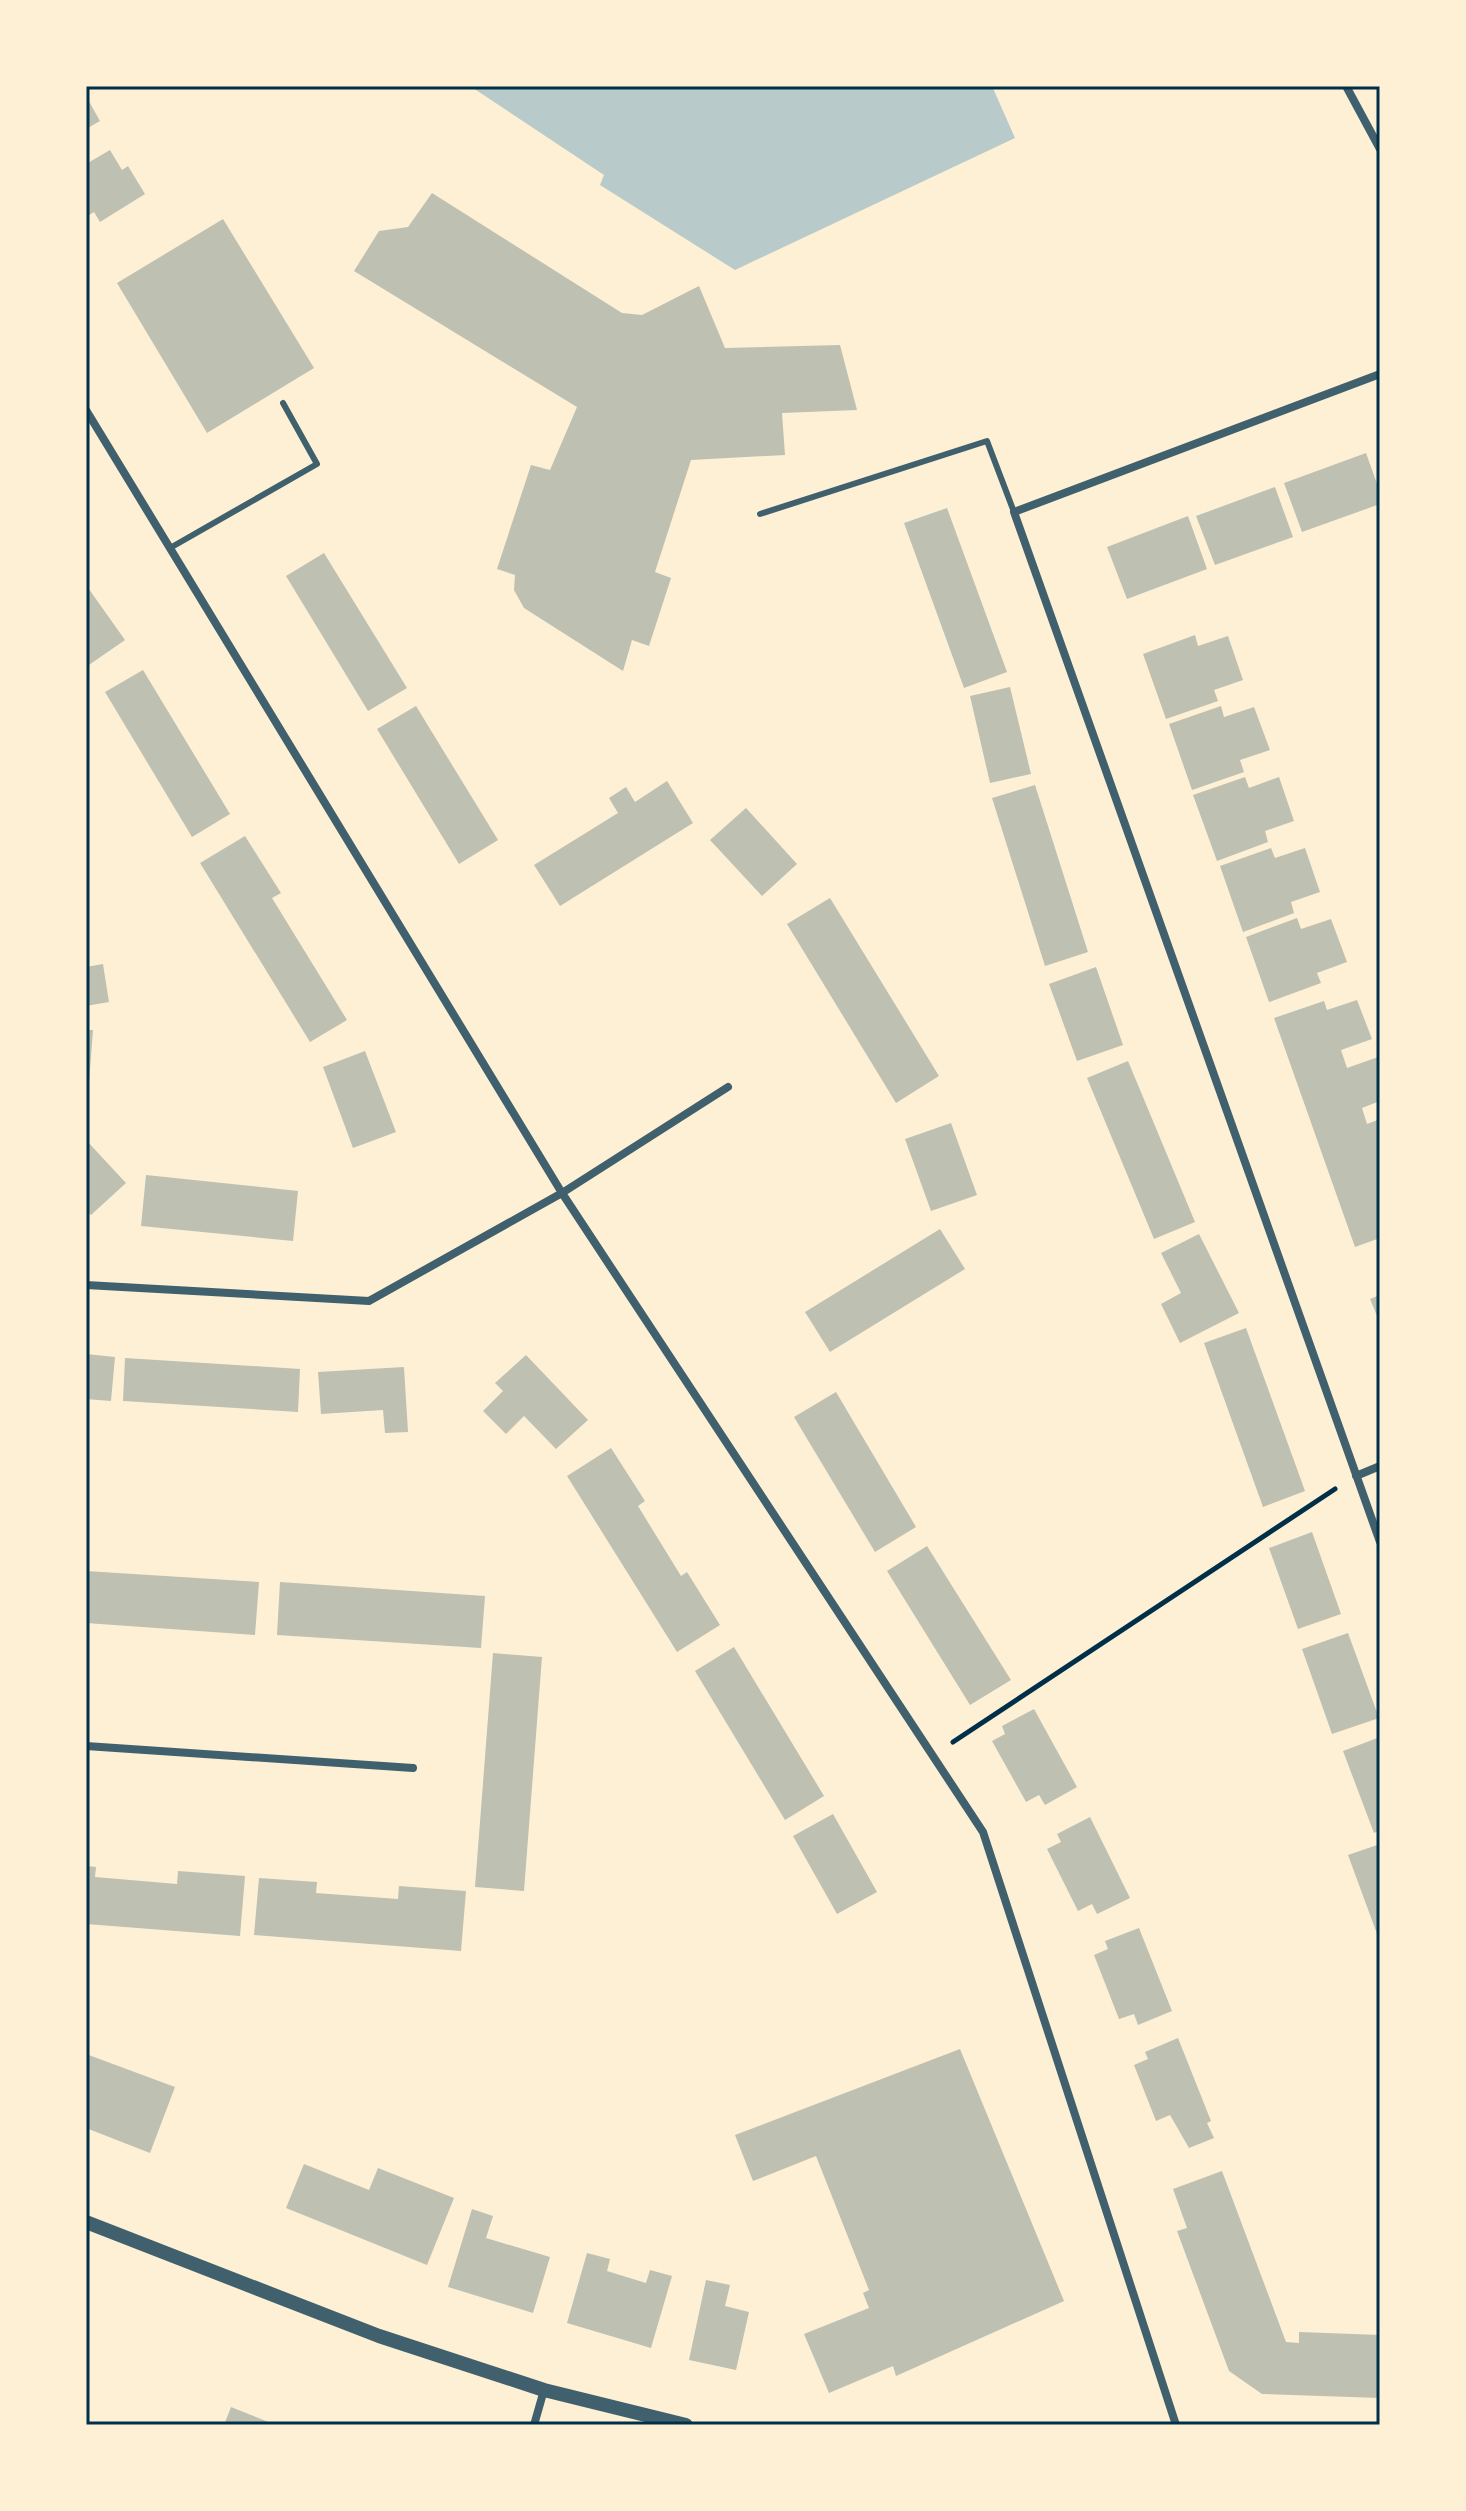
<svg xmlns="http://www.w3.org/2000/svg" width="1466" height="2511" viewBox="0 0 1466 2511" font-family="Barlow,sans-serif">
<rect width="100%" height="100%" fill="#fdf0d5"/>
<!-- green -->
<path fill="#b9caca" d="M470 86H992L1015 138 735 270 600 185 604 175Z"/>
<!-- building -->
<path fill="#bec0b2" d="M86 96 100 121 86 129Z
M110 150 122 170 128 166 145 194 100 222 94 212 86 217V164Z
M432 193 622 313 642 315 699 286 725 348 840 345 857 410 782 413 785 455 691 460 655 572 671 578 649 646 632 640 623 671 524 608 514 590 515 575 497 569 531 465 550 470 577 407 354 271 379 231 408 227Z
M223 219 314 368 207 433 117 283Z
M1366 453 1380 492V504L1302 532 1284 483Z
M1275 487 1293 537 1215 565 1196 516Z
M947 508 1007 672 964 688 904 523Z
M1188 516 1207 569 1127 599 1107 547Z
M324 553 407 688 368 711 286 576Z
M86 585 125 640 86 667Z
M1195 635 1198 646 1228 636 1243 680 1214 690 1218 701 1166 719 1143 654Z
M143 670 230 814 192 837 105 692Z
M1010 687 1031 774 990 783 970 696Z
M416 706 498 840 459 864 377 729Z
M1221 706 1224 717 1254 707 1270 750 1240 760 1244 772 1192 790 1169 724Z
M1245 777 1249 788 1279 777 1294 821 1265 831 1268 842 1217 861 1193 795Z
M667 781 693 823 560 906 534 865 618 813 609 798 626 787 635 802Z
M1035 785 1088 952 1045 966 992 798Z
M746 808 797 864 762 896 710 840Z
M245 836 281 893 272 898 347 1020 310 1042 200 863Z
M1271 848 1275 858 1305 848 1320 892 1291 902 1294 913 1243 932 1220 866Z
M830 898 939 1076 896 1103 787 924Z
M1297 918 1301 929 1331 919 1347 962 1317 973 1321 983 1269 1002 1246 937Z
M103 964 109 1002 86 1006V967Z
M1096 967 1123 1045 1077 1061 1049 984Z
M1357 1000 1372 1039 1341 1050 1347 1068 1378 1057 1380 1062V1101L1362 1108 1367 1124 1380 1119V1238L1355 1247 1274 1018 1324 1001 1327 1010Z
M86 1030H93L88 1096H86Z
M365 1051 396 1132 353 1148 323 1067Z
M1128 1061 1195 1222 1154 1239 1087 1078Z
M951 1123 977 1195 931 1211 905 1139Z
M86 1140 126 1183 91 1215 86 1210Z
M146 1175 298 1191 293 1241 141 1226Z
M940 1229 965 1269 830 1352 805 1312Z
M1199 1234 1239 1313 1180 1343 1161 1304 1181 1293 1161 1253Z
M1380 1295V1323L1370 1299Z
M1246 1328 1305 1491 1263 1507 1204 1343Z
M86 1354 115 1357 111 1401 86 1399Z
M526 1355 588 1420 556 1449 524 1416 506 1434 483 1411 503 1391 495 1383Z
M125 1358 300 1369 298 1412 123 1401Z
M404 1367 408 1432 385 1433 383 1410 321 1414 318 1372Z
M836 1392 916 1527 875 1552 794 1417Z
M611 1448 645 1501 638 1506 681 1576 687 1572 720 1625 677 1652 567 1476Z
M1312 1532 1341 1614 1298 1629 1269 1548Z
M927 1546 1011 1680 970 1705 887 1571Z
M86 1571 259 1582 255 1635 86 1623Z
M280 1582 485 1596 481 1648 277 1635Z
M1348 1633 1379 1718 1332 1734 1302 1649Z
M734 1647 824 1796 785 1820 695 1671Z
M493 1653 542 1657 524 1891 475 1887Z
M1034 1709 1077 1787 1045 1805 1039 1795 1026 1802 992 1741 1005 1734 1002 1726Z
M1380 1737V1830L1374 1833 1343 1751Z
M833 1814 877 1892 837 1914 793 1836Z
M1090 1817 1130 1898 1097 1914 1092 1904 1078 1911 1047 1849 1061 1842 1057 1834Z
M1380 1844V1942L1348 1855Z
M86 1866 96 1867 95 1877 177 1884 178 1871 245 1876 240 1936 86 1924Z
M259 1878 317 1882 316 1893 398 1899 399 1886 466 1891 461 1951 254 1935Z
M1139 1928 1172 2011 1138 2025 1134 2014 1119 2019 1094 1955 1108 1949 1105 1941Z
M1178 2038 1211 2121 1207 2123 1214 2138 1189 2148 1170 2115 1156 2121 1134 2065 1148 2059 1145 2052Z
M960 2049 1064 2301 896 2376 893 2366 829 2393 804 2334 869 2308 863 2293 869 2290 816 2156 753 2181 735 2135Z
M86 2054 175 2087 150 2153 86 2128Z
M304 2164 369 2190 378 2168 454 2198 427 2265 286 2208Z
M1222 2171 1286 2342 1299 2343V2332L1380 2335V2398L1262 2394 1229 2371 1177 2231 1187 2228 1173 2189Z
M472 2209 493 2216 486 2238 550 2257 533 2313 448 2287Z
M587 2253 610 2259 607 2271 646 2283 650 2270 672 2276 651 2348 567 2323Z
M706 2280 730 2285 725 2306 749 2312 736 2370 689 2360Z
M231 2407 276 2425H224Z"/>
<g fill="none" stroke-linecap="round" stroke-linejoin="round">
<!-- path -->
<path stroke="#003049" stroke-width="5" d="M953 1742 1335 1489"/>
<!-- service -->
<path stroke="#3f606c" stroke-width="6" d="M760 514 987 441 1014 512
M170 548 317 464 283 403"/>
<!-- minor -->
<path stroke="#3f606c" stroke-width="8" d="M1346 86 1380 149
M1380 374 1014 512 1380 1542
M86 410 562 1193 983 1832 1176 2425
M86 1285 369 1301 562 1193 728 1087
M1356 1476 1380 1466
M86 1746 413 1768
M534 2425 544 2390"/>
<!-- tertiary -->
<path stroke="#3f606c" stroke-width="14" d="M86 2222 379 2336 544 2390 686 2425"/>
</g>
<!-- border -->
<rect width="1466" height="2511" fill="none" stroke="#fdf0d5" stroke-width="176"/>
<rect x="88" y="88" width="1290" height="2335" fill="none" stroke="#003049" stroke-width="3"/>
</svg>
